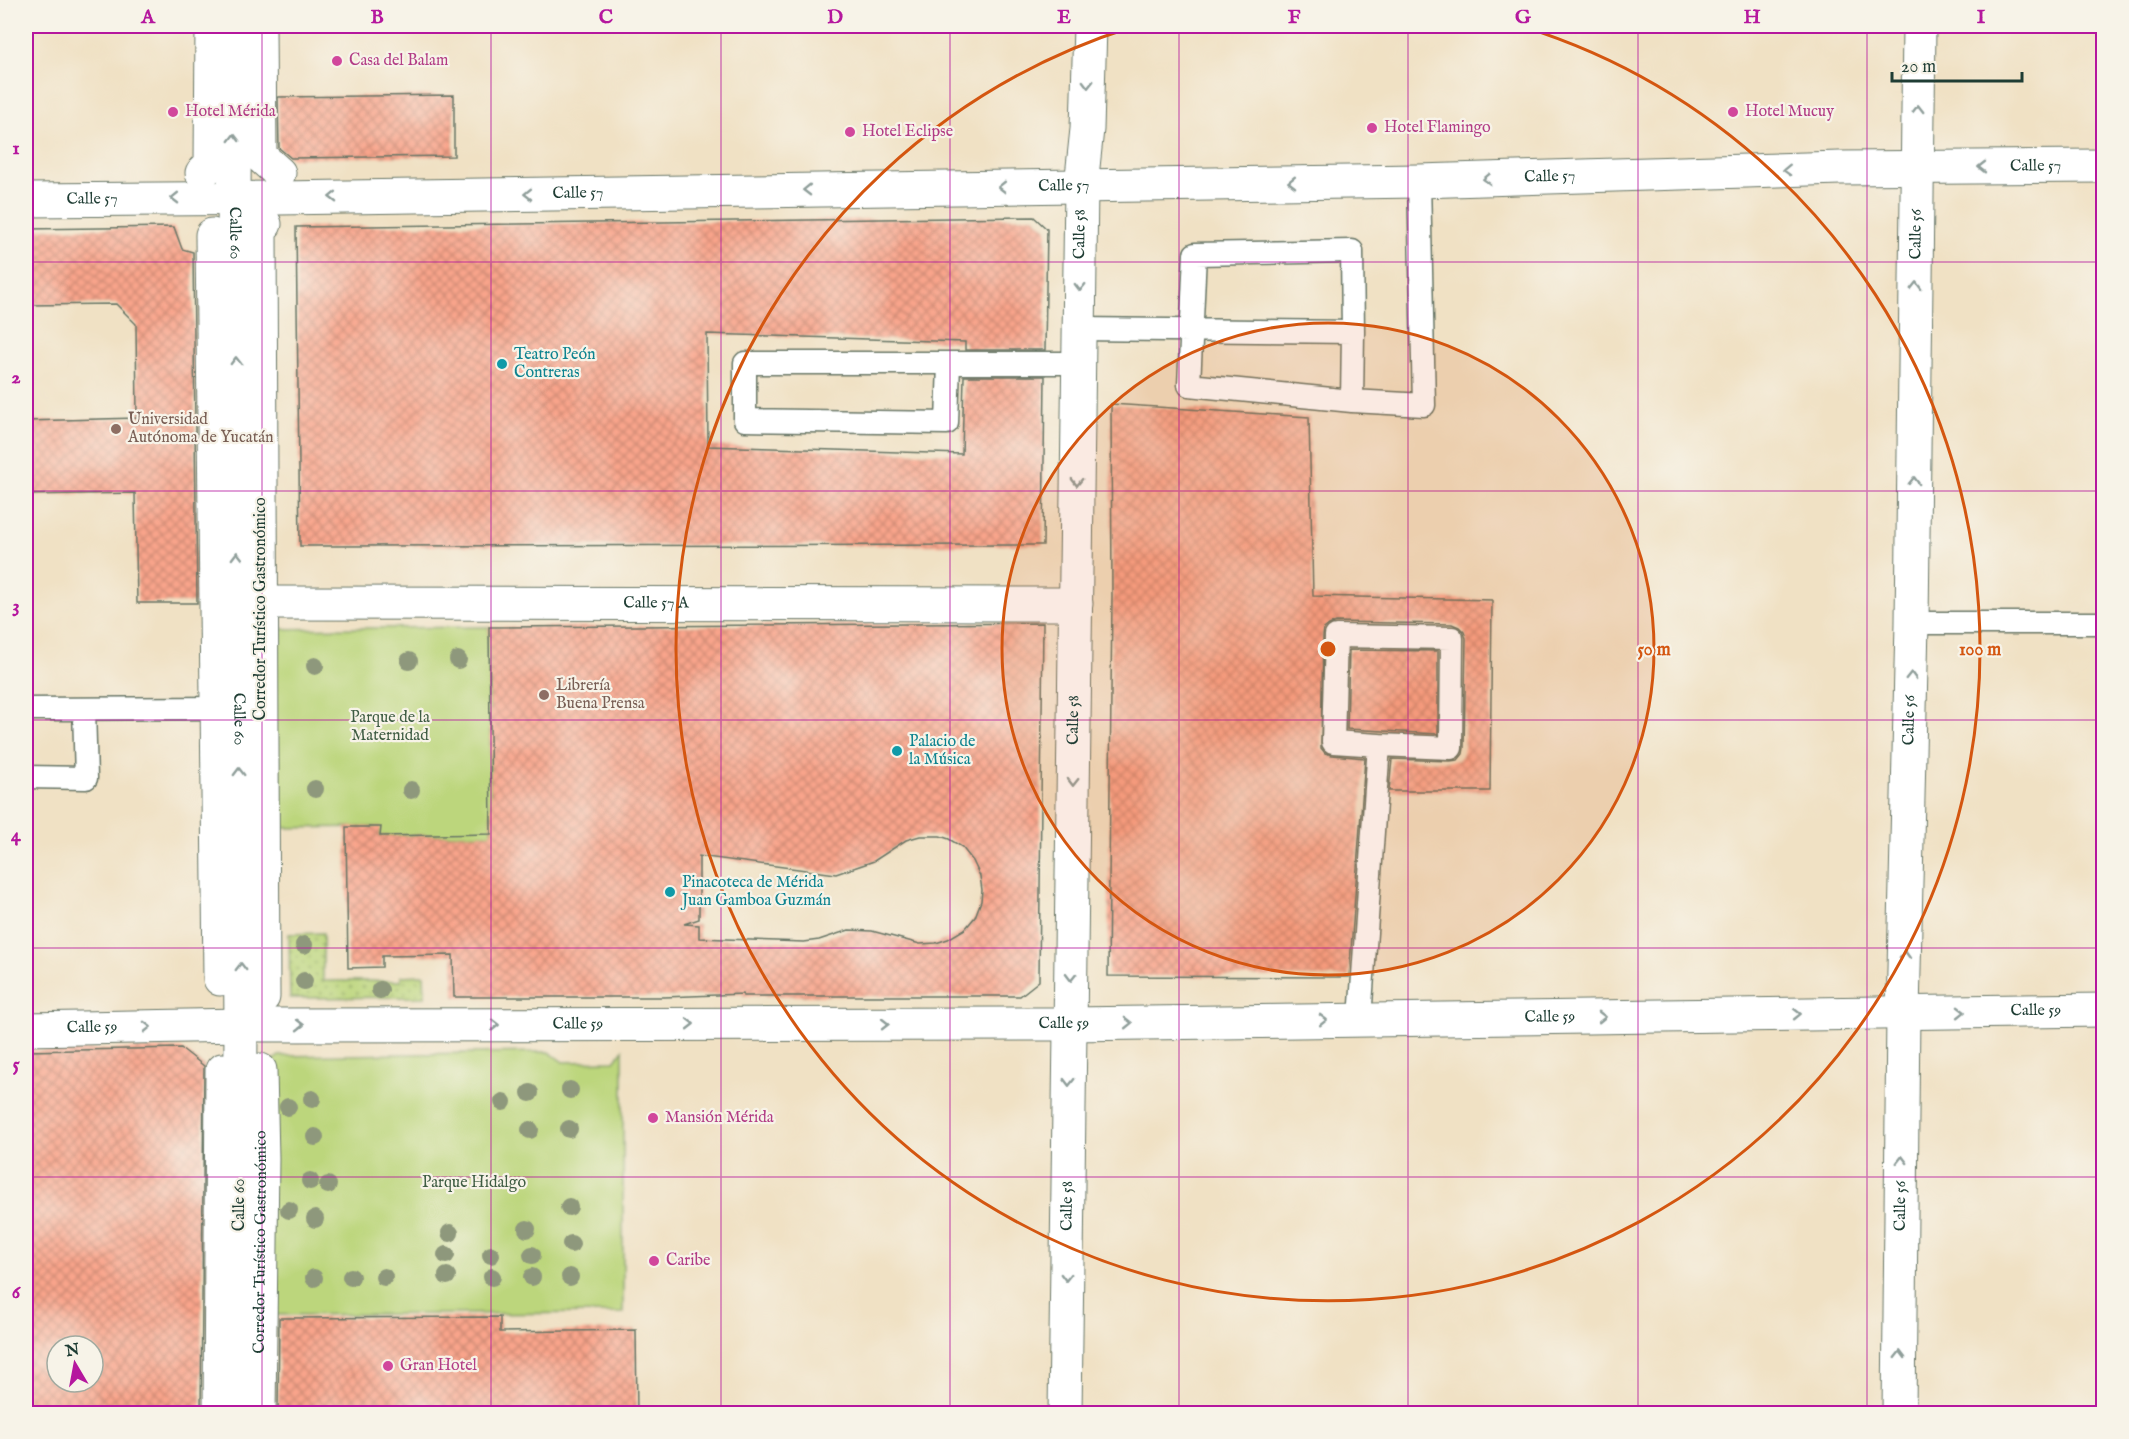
<svg xmlns="http://www.w3.org/2000/svg" width="2129" height="1439" viewBox="0 0 2129 1439" font-family="'IM FELL English',serif">
<defs>
<pattern id="grass-dots" width="8" height="8" patternUnits="userSpaceOnUse" patternTransform="scale(1.5)"><rect width="8" height="8" fill="#bcd67c"/><path d="M2 2h.1M6 6h.1" fill="none" stroke="#98af66" stroke-width="1.8" stroke-linecap="round"/></pattern>
<pattern id="building-cross-hatch" width="8" height="8" patternUnits="userSpaceOnUse" patternTransform="scale(1.5)"><rect width="8" height="8" fill="#f9a48b"/><path d="M0 0l8 8M0 8l8-8" fill="none" stroke="#c98772"/></pattern>
</defs>
<rect width="100%" height="100%" fill="#f7f3e8"/>
<filter id="ink" filterUnits="userSpaceOnUse"><feTurbulence type="fractalNoise" baseFrequency=".0167" numOctaves="2"/><feDisplacementMap in="SourceGraphic" scale="12" xChannelSelector="R" yChannelSelector="G"/><feConvolveMatrix kernelMatrix="1 2 1 2 8 2 1 2 1" color-interpolation-filters="sRGB"/></filter>
<filter id="wash" filterUnits="userSpaceOnUse"><feTurbulence type="fractalNoise" baseFrequency=".008" numOctaves="4" result="noise"/><feDisplacementMap in="SourceGraphic" scale="24" xChannelSelector="R" yChannelSelector="G"/><feGaussianBlur stdDeviation="1.35" result="paint"/><feColorMatrix in="noise" values="0 0 0 0 0 0 0 0 0 0 0 0 0 0 0 0 0 1.4 0 .05"/><feComposite in="paint" operator="in"/></filter>
<g filter="url(#wash)">
<rect width="100%" height="100%" fill="#f0e1c4"/>
<!-- grass -->
<path fill="url(#grass-dots)" stroke="#6e8a58" stroke-width="1.5" d="M323 933V981H401V976L424 975 425 997 290 998 289 934Z"/>
<!-- green -->
<path fill="#bcd67c" stroke="#6e8a58" stroke-width="1.5" d="M489 627 491 834 380 836V827L262 828 261 629Z
M623 1050V1313L259 1315 260 1070 279 1056 549 1052 563 1062 614 1061Z"/>
<g id="blocks">
<!-- building -->
<path fill="url(#building-cross-hatch)" fill-rule="evenodd" d="M454 95V156L291 158 279 148 278 97Z
M1034 217 1047 229 1045 350H965V342L707 334 708 446 962 454 964 376H1045L1043 545 300 546 296 227Z
M174 227 182 249 193 252 197 603H137L135 493 26 495V421L137 418 136 324 116 304 26 305V229Z
M1111 404 1309 417 1313 596 1492 600 1490 791H1389L1392 759 1450 761 1458 760 1463 754 1464 748 1466 638 1464 632 1459 627 1452 624 1336 622 1329 625 1324 629 1323 636 1321 748 1325 753 1332 755 1365 758 1349 977 1108 976 1112 597Z
M1043 623 1039 981 1020 996H743V994L664 997H454L453 955 382 956V967L348 968 346 827H381L380 836 491 834 489 627ZM920 836H940L949 839 962 847 973 861 980 876 982 890 981 901 975 917 965 929 948 939 936 943 920 944 872 931 849 930 819 940 804 942 699 938V925L684 924 699 919V856L836 874 874 861 906 840Z
M1349 650 1438 651V734L1347 729Z
M181 1048 204 1066 201 1413H26V1051ZM57 1346H93V1382H57Z
M500 1317V1332L636 1330 637 1413H278L279 1318Z"/>
</g>
</g>
<g filter="url(#ink)">
<use href="#blocks" fill-opacity="0" stroke="#687666" stroke-width="1.5"/>
<g fill="none" stroke-linecap="round" stroke-linejoin="round">
<!-- lane casing -->
<g stroke="#687666" stroke-width="25">
<path id="lane" d="M1080 329 1353 332 1352 401 1424 405 1419 181
M949 363 947 423 745 420V363H1079
M1352 401 1189 385 1195 254 1352 251 1353 332
M1912 623H2104
M26 709 231 708
M26 777 86 778 84 709
M1360 1019 1379 745 1333 742 1336 636 1452 638 1451 748 1379 745"/>
</g>
<!-- street casing -->
<g stroke="#687666" stroke-width="35">
<g id="street">
<path d="M259 26 260 156 279 173"/>
<path d="M202 173 211 164 212 26"/>
<path d="M212 235 220 979"/>
<path id="s1" d="M238 603 1076 604"/>
<path d="M263 997 260 228 265 224"/>
<path d="M220 1414 222 1070"/>
<path id="s2" d="M259 1414 262 1158 260 1070"/>
</g>
</g>
<!-- secondary casing -->
<g stroke="#687666" stroke-width="35">
<g id="secondary">
<path id="s3" d="M235 26 234 197 241 1025 239 1414"/>
<path id="s4" d="M26 200 279 198 1419 181 1840 168 2104 166"/>
<path id="s5" d="M26 1029 241 1025 1070 1024 2104 1010"/>
<path id="s6" d="M1065 1414 1081 186 1087 129 1090 26"/>
<path id="s7" d="M1899 1414 1903 1013 1912 623 1919 26"/>
</g>
</g>
<!-- lane -->
<use href="#lane" stroke="#fff" stroke-width="22"/>
<!-- street -->
<use href="#street" stroke="#fff" stroke-width="33"/>
<!-- secondary -->
<use href="#secondary" stroke="#fff" stroke-width="33"/>
</g>
<!-- trees -->
<g fill="#8e987c">
<circle cx="458" cy="660" r="9"/>
<circle cx="409" cy="661" r="9"/>
<circle cx="315" cy="666" r="9"/>
<circle cx="315" cy="789" r="9"/>
<circle cx="411" cy="790" r="9"/>
<circle cx="304" cy="945" r="9"/>
<circle cx="304" cy="981" r="9"/>
<circle cx="380" cy="990" r="9"/>
<circle cx="570" cy="1090" r="9"/>
<circle cx="530" cy="1093" r="9"/>
<circle cx="312" cy="1099" r="9"/>
<circle cx="503" cy="1102" r="9"/>
<circle cx="288" cy="1107" r="9"/>
<circle cx="569" cy="1129" r="9"/>
<circle cx="530" cy="1130" r="9"/>
<circle cx="315" cy="1137" r="9"/>
<circle cx="310" cy="1181" r="9"/>
<circle cx="328" cy="1185" r="9"/>
<circle cx="569" cy="1207" r="9"/>
<circle cx="289" cy="1210" r="9"/>
<circle cx="315" cy="1219" r="9"/>
<circle cx="527" cy="1229" r="9"/>
<circle cx="450" cy="1233" r="9"/>
<circle cx="571" cy="1244" r="9"/>
<circle cx="446" cy="1255" r="9"/>
<circle cx="491" cy="1255" r="9"/>
<circle cx="532" cy="1255" r="9"/>
<circle cx="447" cy="1276" r="9"/>
<circle cx="351" cy="1277" r="9"/>
<circle cx="384" cy="1277" r="9"/>
<circle cx="492" cy="1277" r="9"/>
<circle cx="532" cy="1277" r="9"/>
<circle cx="570" cy="1277" r="9"/>
<circle cx="314" cy="1278" r="9"/>
</g>
<!-- one-way arrows -->
<defs><path id="oneway-chevron" d="M-2-3.5L2.5 0L-2 3.5" fill="none" stroke-width="1.6" stroke-linecap="round" stroke-linejoin="round" transform="scale(1.5)"/></defs>
<g stroke="#8f9e9a">
<use href="#oneway-chevron" transform="translate(1088 84) rotate(91)"/>
<use href="#oneway-chevron" transform="translate(1918 109) rotate(-90)"/>
<use href="#oneway-chevron" transform="translate(234 138) rotate(-90)"/>
<use href="#oneway-chevron" transform="translate(1982 167) rotate(180)"/>
<use href="#oneway-chevron" transform="translate(1787 170) rotate(178)"/>
<use href="#oneway-chevron" transform="translate(1487 179) rotate(178)"/>
<use href="#oneway-chevron" transform="translate(1292 182) rotate(179)"/>
<use href="#oneway-chevron" transform="translate(1002 187) rotate(179)"/>
<use href="#oneway-chevron" transform="translate(807 190) rotate(179)"/>
<use href="#oneway-chevron" transform="translate(528 194) rotate(179)"/>
<use href="#oneway-chevron" transform="translate(333 197) rotate(179)"/>
<use href="#oneway-chevron" transform="translate(175 198) rotate(179)"/>
<use href="#oneway-chevron" transform="translate(1916 286) rotate(-89)"/>
<use href="#oneway-chevron" transform="translate(1080 287) rotate(91)"/>
<use href="#oneway-chevron" transform="translate(236 361) rotate(-91)"/>
<use href="#oneway-chevron" transform="translate(1914 481) rotate(-89)"/>
<use href="#oneway-chevron" transform="translate(1077 482) rotate(91)"/>
<use href="#oneway-chevron" transform="translate(237 556) rotate(-91)"/>
<use href="#oneway-chevron" transform="translate(1911 676) rotate(-89)"/>
<use href="#oneway-chevron" transform="translate(239 772) rotate(-91)"/>
<use href="#oneway-chevron" transform="translate(1073 782) rotate(91)"/>
<use href="#oneway-chevron" transform="translate(1905 955) rotate(-88)"/>
<use href="#oneway-chevron" transform="translate(241 967) rotate(-90)"/>
<use href="#oneway-chevron" transform="translate(1071 977) rotate(91)"/>
<use href="#oneway-chevron" transform="translate(1961 1012) rotate(-1)"/>
<use href="#oneway-chevron" transform="translate(1797 1014) rotate(-1)"/>
<use href="#oneway-chevron" transform="translate(1602 1017) rotate(-1)"/>
<use href="#oneway-chevron" transform="translate(1323 1020) rotate(-1)"/>
<use href="#oneway-chevron" transform="translate(1128 1023) rotate(-1)"/>
<use href="#oneway-chevron" transform="translate(690 1024)"/>
<use href="#oneway-chevron" transform="translate(885 1024)"/>
<use href="#oneway-chevron" transform="translate(300 1025)"/>
<use href="#oneway-chevron" transform="translate(495 1025)"/>
<use href="#oneway-chevron" transform="translate(147 1027) rotate(-1)"/>
<use href="#oneway-chevron" transform="translate(1069 1082) rotate(91)"/>
<use href="#oneway-chevron" transform="translate(1902 1160) rotate(-89)"/>
<use href="#oneway-chevron" transform="translate(1066 1277) rotate(91)"/>
<use href="#oneway-chevron" transform="translate(1900 1355) rotate(-89)"/>
</g>
</g>
<!-- grid -->
<path fill="none" stroke="#b5179e" stroke-width="1.5" stroke-opacity="0.55" d="M262 26V1414M491 26V1414M721 26V1414M950 26V1414M1179 26V1414M1408 26V1414M1638 26V1414M1867 26V1414M26 262H2104M26 491H2104M26 720H2104M26 948H2104M26 1177H2104"/>
<!-- distance rings -->
<circle cx="1328" cy="649" r="326" fill="#d45610" fill-opacity=".12"/>
<g fill="none" stroke="#d45610" stroke-width="3">
<circle cx="1328" cy="649" r="326"/>
<path d="M1524 27A652 652 0 1 1 1132 27"/>
</g>
<!-- markers -->
<g fill="#d1479c" stroke="#f7f3e8" stroke-width="2">
<circle cx="337" cy="61" r="6"/>
<circle cx="173" cy="112" r="6"/>
<circle cx="1733" cy="112" r="6"/>
<circle cx="1372" cy="128" r="6"/>
<circle cx="850" cy="132" r="6"/>
<circle cx="653" cy="1118" r="6"/>
<circle cx="654" cy="1261" r="6"/>
<circle cx="388" cy="1366" r="6"/>
</g>
<g fill="#0f9aa8" stroke="#f7f3e8" stroke-width="2">
<circle cx="502" cy="364" r="6"/>
<circle cx="897" cy="751" r="6"/>
<circle cx="670" cy="892" r="6"/>
</g>
<g fill="#8d6e63" stroke="#f7f3e8" stroke-width="2">
<circle cx="116" cy="429" r="6"/>
<circle cx="544" cy="695" r="6"/>
</g>
<g text-anchor="middle" dominant-baseline="central" stroke-width="4.5" stroke-linejoin="round" paint-order="stroke">
<!-- hotel labels -->
<g font-size="16" fill="#b23c85" stroke="#f7f3e8" text-anchor="start">
<text x="349" y="61">Casa del Balam</text>
<text x="185" y="112">Hotel Mérida</text>
<text x="1745" y="112">Hotel Mucuy</text>
<text x="1384" y="128">Hotel Flamingo</text>
<text x="862" y="132">Hotel Eclipse</text>
<text x="665" y="1118">Mansión Mérida</text>
<text x="666" y="1261">Caribe</text>
<text x="400" y="1366">Gran Hotel</text>
</g>
<!-- street labels -->
<g font-size="16" fill="#1f3d34" stroke="#f7f3e8">
<text stroke="none"><textPath href="#s4" startOffset="2010">Calle 57</textPath></text>
<text stroke="none"><textPath href="#s4" startOffset="1524">Calle 57</textPath></text>
<text stroke="none"><textPath href="#s4" startOffset="1038">Calle 57</textPath></text>
<text stroke="none"><textPath href="#s4" startOffset="552">Calle 57</textPath></text>
<text stroke="none"><textPath href="#s4" startOffset="66">Calle 57</textPath></text>
<text stroke="none"><textPath href="#s6" startOffset="1180">Calle 58</textPath></text>
<text stroke="none"><textPath href="#s3" startOffset="207">Calle 60</textPath></text>
<text stroke="none"><textPath href="#s7" startOffset="1180">Calle 56</textPath></text>
<text stroke="none"><textPath href="#s1" startOffset="418">Calle 57 A</textPath></text>
<text transform="translate(261 609) rotate(-90)">Corredor Turístico Gastronómico</text>
<text stroke="none"><textPath href="#s3" startOffset="693">Calle 60</textPath></text>
<text stroke="none"><textPath href="#s6" startOffset="694">Calle 58</textPath></text>
<text stroke="none"><textPath href="#s7" startOffset="694">Calle 56</textPath></text>
<text stroke="none"><textPath href="#s5" startOffset="2010">Calle 59</textPath></text>
<text stroke="none"><textPath href="#s5" startOffset="1524">Calle 59</textPath></text>
<text stroke="none"><textPath href="#s5" startOffset="1038">Calle 59</textPath></text>
<text stroke="none"><textPath href="#s5" startOffset="552">Calle 59</textPath></text>
<text stroke="none"><textPath href="#s5" startOffset="66">Calle 59</textPath></text>
<text transform="translate(240 1205) rotate(-90)">Calle 60</text>
<text stroke="none"><textPath href="#s6" startOffset="208">Calle 58</textPath></text>
<text stroke="none"><textPath href="#s7" startOffset="208">Calle 56</textPath></text>
<text stroke="none"><textPath href="#s2" startOffset="172">Corredor Turístico Gastronómico</textPath></text>
</g>
<!-- culture labels -->
<g font-size="16" fill="#0d838f" stroke="#f7f3e8" text-anchor="start">
<text x="514" y="355">Teatro Peón<tspan x="514" dy="18">Contreras</tspan></text>
<text x="909" y="742">Palacio de<tspan x="909" dy="18">la Música</tspan></text>
<text x="682" y="883">Pinacoteca de Mérida<tspan x="682" dy="18">Juan Gamboa Guzmán</tspan></text>
</g>
<!-- education labels -->
<g font-size="16" fill="#785e54" stroke="#f7f3e8" text-anchor="start">
<text x="128" y="420">Universidad<tspan x="128" dy="18">Autónoma de Yucatán</tspan></text>
<text x="556" y="686">Librería<tspan x="556" dy="18">Buena Prensa</tspan></text>
</g>
<!-- park labels -->
<g font-size="16" fill="#3e5c42" stroke="#f7f3e8">
<text x="390" y="718">Parque de la<tspan x="390" dy="18">Maternidad</tspan></text>
<text x="474" y="1183">Parque Hidalgo</text>
</g>
</g>
<circle cx="1328" cy="649" r="9" fill="#d45610" stroke="#f7f3e8" stroke-width="3"/>
<g font-size="18" text-anchor="middle" font-weight="bold" fill="#d45610" stroke="#f7f3e8" stroke-width="4.5" stroke-linejoin="round" paint-order="stroke">
<text x="1654" y="655">50 m</text>
<text x="1980" y="655">100 m</text>
</g>
<!-- margin -->
<rect width="2129" height="1439" fill="none" stroke="#f7f3e8" stroke-width="66"/>
<!-- north arrow -->
<g transform="translate(75 1364) rotate(350)"><circle r="28" fill="#f7f3e8" stroke="#a1aaa0" stroke-width="1.5"/>
<path d="M0-4.5L10 22L0 15L-10 22Z" fill="#b5179e"/>
<text y="-9" font-size="16" font-weight="bold" text-anchor="middle" fill="#1f3d34">N</text>
</g>
<!-- scale -->
<path d="M1892 72v9h130v-9" fill="none" stroke="#1f3d34" stroke-width="3"/>
<text x="1901" y="72" font-size="18" fill="#1f3d34" stroke="#f7f3e8" stroke-width="4.5" paint-order="stroke">20 m</text>
<rect x="33" y="33" width="2063" height="1373" fill="none" stroke="#b5179e" stroke-width="2"/>
<g font-size="20" text-anchor="middle" font-weight="bold" fill="#b5179e">
<text x="148" y="23">A</text>
<text x="377" y="23">B</text>
<text x="606" y="23">C</text>
<text x="835" y="23">D</text>
<text x="1064" y="23">E</text>
<text x="1294" y="23">F</text>
<text x="1523" y="23">G</text>
<text x="1752" y="23">H</text>
<text x="1981" y="23">I</text>
<text x="16" y="154">1</text>
<text x="16" y="383">2</text>
<text x="16" y="612">3</text>
<text x="16" y="841">4</text>
<text x="16" y="1070">5</text>
<text x="16" y="1298">6</text>
</g>
</svg>
